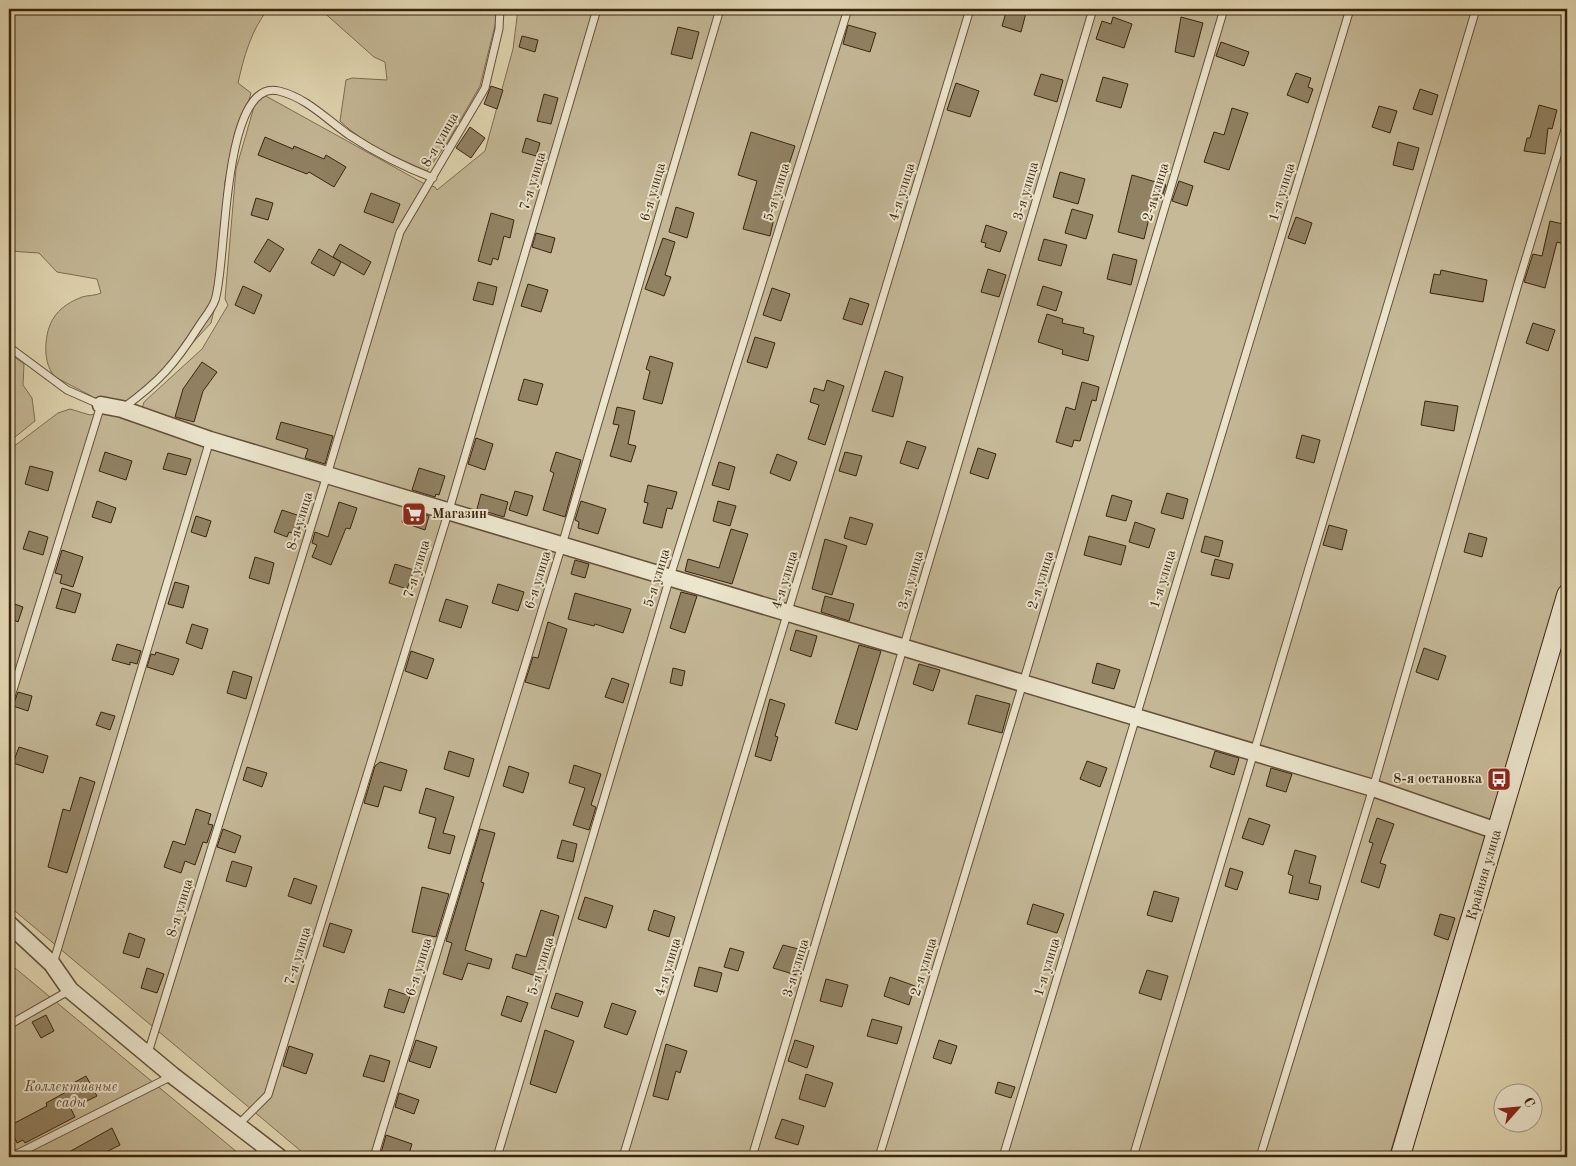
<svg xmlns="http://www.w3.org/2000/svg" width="1576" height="1166" viewBox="0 0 1576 1166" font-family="'Old Standard TT',serif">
<rect width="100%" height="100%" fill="#e2d8b4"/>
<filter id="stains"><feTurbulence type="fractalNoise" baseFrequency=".004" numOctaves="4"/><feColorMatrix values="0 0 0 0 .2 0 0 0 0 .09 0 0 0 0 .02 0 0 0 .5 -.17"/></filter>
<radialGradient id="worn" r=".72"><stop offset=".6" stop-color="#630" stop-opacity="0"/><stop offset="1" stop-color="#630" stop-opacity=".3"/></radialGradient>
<!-- green -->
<path fill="#c5b998" stroke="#806e53" d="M9 9H268C251 31 244 56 238 83L251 93 225 181 219 290 211 323 175 362 129 403 101 401 55 377C47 368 45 355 46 343 48 319 59 306 82 297 88 295 95 296 101 293L97 279 57 272 39 253 9 251Z
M320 9H499L480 86 447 143 427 171C396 157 365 145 340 121L346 80 352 78 387 80 385 62 374 57Z
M518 9H1567V566L1389 1157H308L9 906V450L58 413 70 409 90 415 104 412 132 422 141 412 144 402 202 349 228 305 225 299 236 169 256 100 264 95 423 183 435 187 437 190 485 151 513 49Z
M9 353 24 364 23 385 32 398 35 421 9 442Z
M9 963 243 1157H9Z"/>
<!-- building -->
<path fill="#918264" stroke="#3a240e" d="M1007 9H1027L1021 32 1002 26Z
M1113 17 1132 24 1124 48 1096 39 1102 21 1111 24Z
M1181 17 1203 23 1194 57 1175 52Z
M848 25 876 33 870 52 843 44Z
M678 27 699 32 692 59 671 54Z
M522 36 538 40 535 52 519 47Z
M1221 42 1249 52 1244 66 1216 56Z
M1296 73 1311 78 1308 87 1313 89 1308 103 1287 95Z
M1041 74 1063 80 1057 102 1034 95Z
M1103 77 1128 84 1121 108 1096 101Z
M956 83 979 91 970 117 947 110Z
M491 86 503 90 497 109 484 104Z
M1420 89 1438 95 1432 115 1413 109Z
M544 94 558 98 551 124 537 121Z
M1539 105 1557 110 1552 129 1548 128 1545 154 1524 151 1527 138H1530Z
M1379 106 1397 111 1390 133 1372 127Z
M1232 108 1248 113 1229 170 1204 162 1214 132 1224 135Z
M470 127 485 138 471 158 456 148Z
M751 132 795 146 781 189 777 188 768 217 774 218 770 236 743 229 757 181 738 175Z
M265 137 293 149 294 146 324 159 326 155 346 167 334 187 309 172 307 174 258 155Z
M526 138 540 143 536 156 522 152Z
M1398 142 1419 148 1413 170 1393 165Z
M1060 172 1085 179 1078 204 1053 197Z
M1132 175 1166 185 1162 197 1158 196 1155 207 1152 206 1144 239 1118 232Z
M1179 181 1193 186 1187 206 1172 201Z
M371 193 400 204 393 223 364 212Z
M256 198 273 203 268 220 251 215Z
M676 207 694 213 687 238 669 232Z
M1072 209 1093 215 1086 239 1065 233Z
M491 213 514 220 510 238 504 236 498 260 493 258 491 265 478 261Z
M1296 217 1312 223 1305 244 1288 238Z
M1550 221 1567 225V245L1557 242 1545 288 1524 282 1533 254 1542 256Z
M986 225 1007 232 1000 252 985 247 986 243 981 242Z
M536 233 555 238 551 253 532 247Z
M663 238 675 242 665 275 671 277 664 296 645 289Z
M268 239 284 249 270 272 254 262Z
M1044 239 1067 245 1061 266 1038 260Z
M340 244 371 262 364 275 333 257Z
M319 249 341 262 334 276 311 263Z
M1113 254 1137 260 1131 285 1107 279Z
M988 269 1006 275 999 297 981 292Z
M1441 270 1487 280 1483 302 1430 293 1434 274 1440 275Z
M478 282 497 287 493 305 473 300Z
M528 284 548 290 541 312 521 306Z
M243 286 262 295 254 314 235 305Z
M1043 286 1062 292 1056 311 1037 305Z
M772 288 790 294 781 321 763 315Z
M850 298 869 304 862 325 843 319Z
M1047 314 1063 319 1062 323 1084 328 1083 333 1094 336 1088 361 1062 354 1063 350 1038 342Z
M1533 323 1555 330 1548 351 1526 343Z
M755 337 775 343 767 368 747 362Z
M650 356 673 363 662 404 643 399 650 371 646 369Z
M202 362 217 372 203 391 194 422 175 417 183 389Z
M885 371 903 377 893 417 872 411Z
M524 379 543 384 537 405 518 400Z
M827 380 844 386 825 445 808 439 819 405 810 402 814 388 824 391Z
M1082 382 1099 387 1096 401 1092 400 1080 441 1074 440 1072 447 1056 442 1066 407 1075 410Z
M1425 401 1458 406 1454 431 1421 425Z
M617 407 635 411 628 444 636 446 631 462 610 456 619 425 613 424Z
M281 422 333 436 325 464 305 458 308 449 276 439Z
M1302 435 1320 440 1314 463 1296 458Z
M476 438 493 444 485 470 468 464Z
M907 441 926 447 918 469 900 463Z
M978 448 996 454 988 479 970 473Z
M105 452 132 461 126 480 99 471Z
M556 452 581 460 565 517 543 510 554 473 550 471Z
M845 452 862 456 856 476 839 471Z
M168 453 191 459 186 475 163 469Z
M777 454 797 462 790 481 770 473Z
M719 462 735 467 729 490 712 485Z
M30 466 53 472 48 491 25 484Z
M419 468 445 476 439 495 436 494 435 497 412 490Z
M648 485 677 492 672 509 667 508 662 528 643 523 648 503 644 502Z
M515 491 533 496 527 516 509 510Z
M1167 493 1188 499 1183 519 1161 513Z
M481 494 508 502 504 517 477 509Z
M1112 495 1132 501 1126 521 1106 516Z
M97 501 116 508 111 523 92 517Z
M581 501 606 509 598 534 578 528 579 522 575 520Z
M718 501 736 506 730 526 713 521Z
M339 502 357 508 350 529 346 528 331 565 312 557 317 545 312 543 315 532 328 537Z
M406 509 429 516 425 530 402 522Z
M282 510 303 517 297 535 289 532 287 537 274 532Z
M196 516 211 521 206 537 191 532Z
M850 517 873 524 866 545 844 538Z
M1135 522 1155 529 1149 548 1129 542Z
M1329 525 1347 530 1342 550 1323 545Z
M731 529 748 534 732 584 685 571 688 559 719 568Z
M29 531 48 537 43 555 23 549Z
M1469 533 1487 538 1482 557 1464 552Z
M1089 536 1126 546 1121 565 1084 555Z
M1205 536 1223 541 1219 557 1201 552Z
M825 539 847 546 832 595 812 589Z
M62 550 83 557 73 587 60 583 62 575 55 573Z
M255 557 274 563 269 584 249 578Z
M1215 559 1233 564 1229 579 1211 575Z
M575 560 589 564 585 578 571 574Z
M395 564 414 570 407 589 389 583Z
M175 582 189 586 183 608 168 604Z
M498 584 524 592 518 611 492 603Z
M62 588 81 594 75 613 56 608Z
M681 592 697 596 685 633 670 628Z
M575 593 631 609 623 633 595 624 594 626 568 619Z
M825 596 854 604 849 621 821 612Z
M446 599 468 606 461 628 439 621Z
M9 602 23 607 18 622 9 618Z
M548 622 567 629 549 689 525 682 533 657 538 658Z
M192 624 208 629 202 649 186 643Z
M796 630 817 636 811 657 790 650Z
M117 644 141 651 137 664 130 662V665L112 660Z
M859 645 881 651 857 730 835 723Z
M1424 648 1446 656 1438 680 1416 672Z
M411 651 434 659 427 679 405 671Z
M156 652 179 659 173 675 147 667 151 654 155 655Z
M1097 663 1120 670 1114 689 1092 683Z
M919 664 940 670 933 691 913 684Z
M673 668 685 671 682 686 670 683Z
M233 671 252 677 246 699 227 693Z
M612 678 629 684 623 703 605 697Z
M18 692 32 696 28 711 13 706Z
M976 695 1010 704 1002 733 968 724Z
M770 699 785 704 775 736 778 737 771 761 755 756Z
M101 712 115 716 110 730 96 725Z
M19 747 48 756 43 773 13 763Z
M449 751 474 759 469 777 444 769Z
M1215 751 1239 758 1234 775 1210 767Z
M1087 761 1107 768 1100 787 1080 779Z
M380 762 407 770 401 791 384 786 378 807 364 803 375 766Z
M574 765 601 774 591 805 596 807 589 830 573 825 585 788 569 783Z
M509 766 529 773 523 793 503 786Z
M247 767 267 773 262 787 243 780Z
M1271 768 1292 774 1286 792 1266 786Z
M80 777 95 782 67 873 48 867 63 809 70 811Z
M426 788 454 797 443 833 455 836 450 854 428 848 436 818 419 813Z
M196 809 211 814 208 824 213 825 207 843 203 842 195 865 185 861 181 873 164 867 173 841 185 845Z
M1249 818 1270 825 1263 845 1242 838Z
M1377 818 1394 824 1380 863 1386 865 1379 888 1361 882 1373 843 1369 842Z
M223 829 241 836 235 853 217 847Z
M480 829 495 833 481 882 484 883 465 950 492 959 489 969 468 963 462 980 443 974 452 943 446 941Z
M562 840 577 844 573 862 557 858Z
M1295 850 1316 856 1309 883 1321 886 1318 900 1289 893 1293 876 1288 874Z
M232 861 252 867 246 887 226 881Z
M1230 868 1243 872 1237 890 1225 886Z
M294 878 317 886 311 904 288 896Z
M422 887 449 894 436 937 412 932Z
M1154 891 1179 898 1172 922 1147 915Z
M585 897 613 906 606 928 578 919Z
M1033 904 1064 914 1057 933 1027 924Z
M541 910 559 916 550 946 546 945 536 976 512 968 516 954 526 957Z
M654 910 675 917 669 937 648 930Z
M1440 914 1455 918 1448 940 1434 935Z
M330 923 352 930 344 953 323 946Z
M129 933 145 939 139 958 123 953Z
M783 945 802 950 796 975 773 968Z
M730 948 744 952 738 971 724 967Z
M699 967 722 973 717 992 694 986Z
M147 968 164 974 157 993 141 988Z
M1147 970 1168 976 1161 1000 1139 993Z
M890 977 915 986 909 1005 884 996Z
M826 979 848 985 842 1007 820 1001Z
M389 989 410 996 404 1013 384 1007Z
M556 993 583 1002 578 1017 551 1008Z
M507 996 528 1003 521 1022 501 1015Z
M612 1003 636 1011 627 1035 604 1027Z
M46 1015 54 1031 41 1038 32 1022Z
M872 1019 902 1027 897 1044 867 1036Z
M545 1030 574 1041 556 1093 530 1084Z
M416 1040 437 1047 430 1068 409 1061Z
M795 1040 814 1046 807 1068 788 1061Z
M939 1040 957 1046 951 1064 933 1058Z
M666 1044 687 1051 680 1073 676 1071 668 1100 653 1096Z
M289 1046 313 1054 306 1074 283 1066Z
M370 1055 390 1061 384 1082 363 1076Z
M806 1074 833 1083 825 1107 799 1099Z
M86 1076 97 1096 71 1109 75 1117 25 1143 23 1140 17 1143 9 1126 47 1106 46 1103 68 1091 66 1087Z
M998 1082 1015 1087 1011 1098 995 1093Z
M399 1093 419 1100 414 1114 395 1107Z
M782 1119 804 1126 798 1145 775 1138Z
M112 1128 120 1145 96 1157H60Z
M386 1135 412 1144 408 1157H394L381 1153Z"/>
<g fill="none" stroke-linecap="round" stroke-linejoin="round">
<!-- service casing -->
<g stroke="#645138" stroke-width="9">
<path id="service" d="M9 347 67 390 101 405 9 703
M123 408C159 382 175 364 199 326 204 318 212 309 215 300 227 268 221 76 279 91 307 98 326 119 349 135 375 152 404 167 433 178
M53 964 210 440
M9 1025 70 990
M148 1053 327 475 400 232 485 88 499 29 500 9
M238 1125 268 1095 449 510 597 9
M11 1157 172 1076
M253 1157 267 1148
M374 1157 562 545 720 9
M497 1157 670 577 848 9
M623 1157 970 9
M752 1157 1093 9
M879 1157 1023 683 1224 9
M1003 1157 1350 9
M1133 1157 1476 9
M1260 1157 1373 788 1518 284 1567 123"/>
</g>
<!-- tertiary casing -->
<g stroke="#645138" stroke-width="19">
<path id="tertiary" d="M101 405 122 409 210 440 327 475 1373 788 1497 831
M9 924 52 964 70 990 172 1075 279 1157"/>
</g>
<!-- secondary casing -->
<g stroke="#3a240e" stroke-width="21">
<path id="secondary" d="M1400 1157 1567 594"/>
</g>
<!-- service -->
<use href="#service" stroke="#ece6ce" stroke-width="7"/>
<!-- tertiary -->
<use href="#tertiary" stroke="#ece6ce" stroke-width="16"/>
<!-- secondary -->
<use href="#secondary" stroke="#ece6ce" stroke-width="19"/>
</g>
<!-- icons -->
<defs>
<g id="supermarket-square" transform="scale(1.25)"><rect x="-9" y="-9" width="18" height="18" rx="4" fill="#8f2418" stroke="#ece6ce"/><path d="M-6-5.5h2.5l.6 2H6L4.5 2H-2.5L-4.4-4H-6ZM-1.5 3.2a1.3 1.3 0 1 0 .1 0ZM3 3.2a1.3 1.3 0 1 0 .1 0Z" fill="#fff"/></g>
<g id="bus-square" transform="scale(1.25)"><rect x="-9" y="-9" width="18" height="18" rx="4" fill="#8f2418" stroke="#ece6ce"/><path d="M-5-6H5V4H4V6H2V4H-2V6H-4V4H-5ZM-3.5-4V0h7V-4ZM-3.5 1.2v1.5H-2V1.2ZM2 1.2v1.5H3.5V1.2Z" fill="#fff"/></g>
</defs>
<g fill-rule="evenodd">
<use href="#supermarket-square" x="414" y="514"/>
<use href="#bus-square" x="1499" y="779"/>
</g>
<g text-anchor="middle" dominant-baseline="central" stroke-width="4" stroke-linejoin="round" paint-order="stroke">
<!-- street labels -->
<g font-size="14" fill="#3a240e" stroke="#ece6ce">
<text transform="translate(440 140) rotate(-60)">8-я улица</text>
<text transform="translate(533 181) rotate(-73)">7-я улица</text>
<text transform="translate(1026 191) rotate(-74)">3-я улица</text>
<text transform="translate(653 192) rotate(-74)">6-я улица</text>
<text transform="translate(777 192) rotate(-73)">5-я улица</text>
<text transform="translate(902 192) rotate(-73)">4-я улица</text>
<text transform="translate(1156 192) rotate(-73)">2-я улица</text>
<text transform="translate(1282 192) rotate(-73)">1-я улица</text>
<text transform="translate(300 521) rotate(-73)">8-я улица</text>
<text transform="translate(417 569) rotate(-73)">7-я улица</text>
<text transform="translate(657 578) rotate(-73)">5-я улица</text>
<text transform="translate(1163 579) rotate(-73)">1-я улица</text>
<text transform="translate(538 580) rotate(-73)">6-я улица</text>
<text transform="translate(785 580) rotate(-73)">4-я улица</text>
<text transform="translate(911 580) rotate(-74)">3-я улица</text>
<text transform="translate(1041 580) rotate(-73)">2-я улица</text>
<text transform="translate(1484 875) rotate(-74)">Крайняя улица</text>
<text transform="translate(180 908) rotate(-73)">8-я улица</text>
<text transform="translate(298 956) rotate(-73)">7-я улица</text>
<text transform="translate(541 966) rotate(-73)">5-я улица</text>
<text transform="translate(419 967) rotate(-73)">6-я улица</text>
<text transform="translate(668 967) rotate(-73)">4-я улица</text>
<text transform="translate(924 967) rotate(-73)">2-я улица</text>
<text transform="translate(1047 967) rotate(-73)">1-я улица</text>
<text transform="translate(796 968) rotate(-73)">3-я улица</text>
</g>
<!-- poi labels -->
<g font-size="14" font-weight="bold" fill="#3a240e" stroke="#ece6ce" text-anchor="start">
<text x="432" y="514">Магазин</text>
<text x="1482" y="779" text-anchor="end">8-я остановка</text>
</g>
<!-- park labels -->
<g font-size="14" font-style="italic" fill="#5d4930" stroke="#ece6ce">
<text x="71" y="1087">Коллективные<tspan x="71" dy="16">сады</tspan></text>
</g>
</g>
<!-- margin -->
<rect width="1576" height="1166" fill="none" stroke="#e2d8b4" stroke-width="30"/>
<rect x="10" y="10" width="1556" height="1146" fill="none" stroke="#3a240e" stroke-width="2.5"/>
<rect x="15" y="15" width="1546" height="1136" fill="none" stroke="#3a240e"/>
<!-- north arrow -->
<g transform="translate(1518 1108) rotate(63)"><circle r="24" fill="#ece6ce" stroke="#a59881"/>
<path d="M0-4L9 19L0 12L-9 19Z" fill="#8f2418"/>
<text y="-8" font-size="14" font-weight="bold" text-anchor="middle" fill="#3a240e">С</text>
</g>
<rect width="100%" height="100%" filter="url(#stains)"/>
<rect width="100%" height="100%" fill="url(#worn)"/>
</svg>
